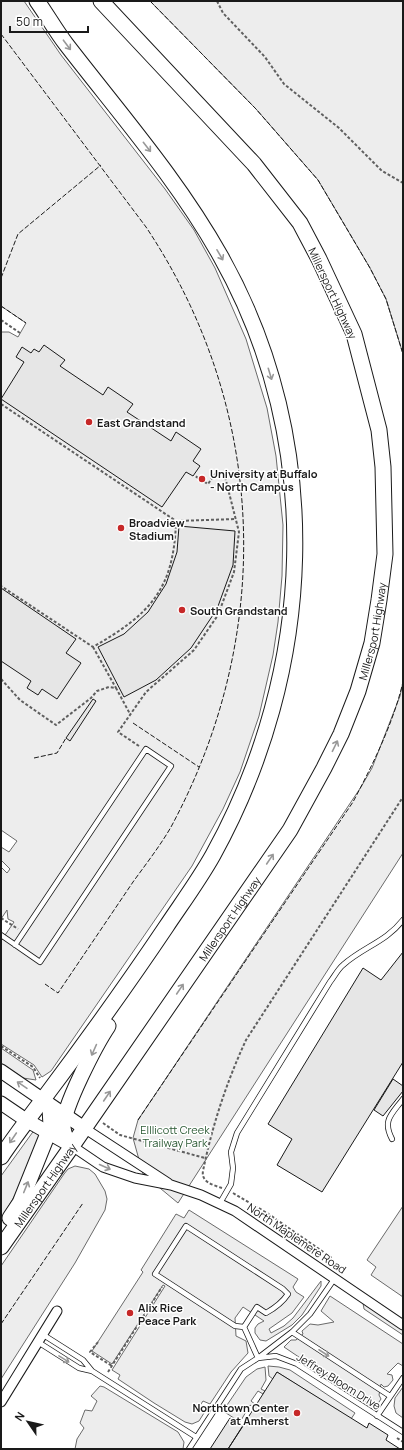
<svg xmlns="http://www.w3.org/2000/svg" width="404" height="1450" viewBox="0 0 404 1450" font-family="Manrope,sans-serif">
<rect width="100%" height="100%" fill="#fff"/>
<!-- built -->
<path fill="#ededed" stroke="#6a6a6a" d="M1 1H24L61 55 165 189 194 230 215 268 246 339 267 408 276 456 283 525 282 576 278 622 273 655 259 716 240 772 223 809 192 866 51 1071 42 1077 34 1065 1 1044V941L14 922 8 919 7 910 1 919V867L7 873 10 869 1 860V847L9 852 17 841 1 830V332H9L18 337 26 323 1 306Z
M150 1H403V354L386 299 370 268 318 180 256 109Z
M403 682V853L178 1203 143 1174 133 1138 138 1120 361 787 372 768 400 696Z
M1 1048 33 1070 36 1080 23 1078 1 1063Z
M35 1129 42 1135 24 1180 1 1219V1176Z
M75 1166 89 1169 95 1174 105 1191 107 1199 105 1210 75 1263 1 1379V1266L64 1174 68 1169Z
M403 1206V1297L371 1275 376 1267 367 1260Z
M189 1210 298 1279 293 1287 296 1292 304 1297 292 1313 269 1329 271 1333 284 1326 293 1318 321 1281V1286L302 1315 292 1325 266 1341 260 1340 255 1333V1328L258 1324 264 1321 243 1307 235 1318 236 1336 246 1341 248 1353 231 1372 210 1404 203 1401 197 1410 200 1409 204 1413 199 1421 192 1424 185 1422 154 1403 118 1379 120 1375 112 1370 165 1286 163 1285 112 1364 92 1351 143 1272 141 1270 176 1214 184 1218Z
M330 1296 403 1344V1366L398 1363 387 1374 392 1375 393 1380 388 1386 384 1387 381 1384 379 1395 381 1399 377 1405H370L284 1347 291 1340H296L303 1334 302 1331 310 1324 318 1325 334 1322 321 1311Z
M363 1303 403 1330V1335L364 1309Z
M268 1366 279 1367 290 1370 355 1413 351 1419 277 1372 273 1379 269 1376Z
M265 1367 266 1380 261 1389 265 1391 263 1394 258 1391 251 1401 256 1405 254 1408 250 1405 240 1422 223 1411 246 1377 257 1369Z
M100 1386 104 1387 178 1432 184 1442 183 1449H75L77 1439 84 1428 80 1423 85 1410 92 1411 97 1401 91 1396Z
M403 1387V1418L396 1413 394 1406 395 1398Z"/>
<!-- building -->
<path fill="#e6e6e6" stroke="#1a1a1a" d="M44 345 65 360 60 366 103 395 108 387 133 404 127 412 171 441 176 432 201 449 193 461 200 466 193 476 186 472 162 507 1 399 24 362 16 357 22 347 31 353 34 349 39 352Z
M179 526 235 531 233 565 217 609 191 648 156 680 124 697 98 647 124 634 148 612 166 584 177 552Z
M1 588 76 639 66 653 81 663 57 699 42 689 38 695 27 688 31 681 1 661Z
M93 699 96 701 70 741 66 738Z
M403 952V1062L322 1192 277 1165 292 1139 268 1124 363 968 381 980Z
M393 1079 403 1086V1091L383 1116 374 1110Z
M277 1372 367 1428 369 1423 388 1435 386 1440 400 1449H228Z
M230 1418 243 1426 228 1449H210Z"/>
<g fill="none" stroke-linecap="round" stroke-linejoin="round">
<!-- lane casing -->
<g stroke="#1a1a1a" stroke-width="6">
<path id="lane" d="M1 935 40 962 171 766 146 749 15 945
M392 1139C382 1120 392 1114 403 1099
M220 1203 231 1184 233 1168 231 1152 237 1133 330 982C334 977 338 969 343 965 363 947 386 942 403 920
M186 1226 283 1289 288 1294C282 1303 275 1308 266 1313L257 1307 244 1327 235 1326 155 1274Z
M244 1327 258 1358 292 1332 310 1314 335 1278
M292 1332 390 1396
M42 1334 83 1360 92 1371 196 1437
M38 1342 79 1368 92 1371
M377 1416 403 1378
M189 1449 241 1369 258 1358 276 1356 297 1364 403 1432"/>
</g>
<!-- street casing -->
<g stroke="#1a1a1a" stroke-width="11">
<path id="street" d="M84 1128 168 1183
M72 1146 103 1167 135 1178 171 1185 201 1195 235 1211 403 1325
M1 1402 57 1311"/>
</g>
<!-- secondary casing -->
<g stroke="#1a1a1a" stroke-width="15">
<path id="secondary" d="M1 1071 84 1128
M1 1103 26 1120 72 1146"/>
</g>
<!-- primary casing -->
<g stroke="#1a1a1a" stroke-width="17">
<g id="primary">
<path d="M72 1146C67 1141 64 1136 63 1128 63 1107 96 1044 108 1026"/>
<path d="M1 1157C15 1136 29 1118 44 1098 86 1042 127 985 166 927 182 903 199 880 213 855 315 670 326 444 221 257 178 180 120 114 66 44 56 31 47 15 37 1"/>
<path d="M10 1218 20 1203 51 1126 50 1108 43 1099"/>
<path id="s1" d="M1 1247 72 1146 290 830 324 768 341 734 358 691 372 643 379 600 385 554 383 467 379 430 354 334 319 259 300 223 254 164 101 1"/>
</g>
</g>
<!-- path -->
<path stroke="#5f5f5f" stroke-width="2" stroke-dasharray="3 2" stroke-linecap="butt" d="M217 1 223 13 265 57 284 84 339 128 382 171 403 183
M1 320 20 333
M1 404 176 521C174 590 150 614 93 647L1 586
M176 521 236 519
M93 647 116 688
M1 679 20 700 56 725 91 698 97 691 109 687 116 688 130 714
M139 746 118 732 146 692 194 650 218 615 234 572 239 532 224 473 215 474 208 484 195 476
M1 918 18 929
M1 1046 33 1067 40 1078
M103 1123 120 1135 205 1158
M222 1188C213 1185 201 1182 203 1171 212 1126 227 1081 246 1040L403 797
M233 1193 267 1213 332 1258
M98 1342 90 1352 112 1366
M108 1372 162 1287
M397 1438 403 1442"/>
<!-- lane -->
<use href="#lane" stroke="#fff" stroke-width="4.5"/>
<!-- street -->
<use href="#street" stroke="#fff" stroke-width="9"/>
<!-- secondary -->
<use href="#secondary" stroke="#fff" stroke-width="13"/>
<!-- primary -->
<use href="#primary" stroke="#fff" stroke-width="15"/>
<!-- fence -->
<path stroke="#1a1a1a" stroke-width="1" stroke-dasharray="5 2" stroke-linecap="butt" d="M150 1 256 109 318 180 370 268 386 299 403 354
M1 34 146 227C268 410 275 634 171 827 160 846 146 864 133 882 108 919 83 956 58 993L45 984
M1 278 18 234 101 165
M1 306 26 323
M133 723 199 767
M34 758 57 753 66 738
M138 1120 353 802C373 764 393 724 403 682
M1 1324 83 1203"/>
</g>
<!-- one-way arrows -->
<defs><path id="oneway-shaft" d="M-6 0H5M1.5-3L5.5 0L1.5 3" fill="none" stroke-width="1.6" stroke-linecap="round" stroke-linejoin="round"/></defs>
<g stroke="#989898">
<use href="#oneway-shaft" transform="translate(67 45) rotate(53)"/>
<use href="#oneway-shaft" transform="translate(147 147) rotate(52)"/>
<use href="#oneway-shaft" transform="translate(220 255) rotate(60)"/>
<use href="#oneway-shaft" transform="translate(270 374) rotate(73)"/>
<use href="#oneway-shaft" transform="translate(335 746) rotate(-64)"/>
<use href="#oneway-shaft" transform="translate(270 859) rotate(-56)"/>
<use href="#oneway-shaft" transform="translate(180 989) rotate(-56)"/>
<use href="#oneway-shaft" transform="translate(94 1050) rotate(114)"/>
<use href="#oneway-shaft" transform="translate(22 1085) rotate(-146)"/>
<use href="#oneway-shaft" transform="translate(107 1096) rotate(-56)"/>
<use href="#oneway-shaft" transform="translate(13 1138) rotate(124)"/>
<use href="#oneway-shaft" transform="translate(105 1167) rotate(24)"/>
<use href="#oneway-shaft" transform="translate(26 1187) rotate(-68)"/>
<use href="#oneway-shaft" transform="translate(324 1353) rotate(33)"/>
<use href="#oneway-shaft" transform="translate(64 1359) rotate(32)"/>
</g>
<!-- markers -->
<g fill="#c62828" stroke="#fff" stroke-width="1.5">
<circle cx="89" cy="422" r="4"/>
<circle cx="202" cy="479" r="4"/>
<circle cx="121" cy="528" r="4"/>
<circle cx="182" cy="610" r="4"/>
<circle cx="130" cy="1313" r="4"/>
<circle cx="297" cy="1413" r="4"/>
</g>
<g text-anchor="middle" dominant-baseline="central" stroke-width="3" stroke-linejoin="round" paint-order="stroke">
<!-- street labels -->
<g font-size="11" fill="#1a1a1a" stroke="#fff">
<text transform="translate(333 293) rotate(65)">Millersport Highway</text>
<text stroke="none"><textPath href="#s1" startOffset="724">Millersport Highway</textPath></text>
<text stroke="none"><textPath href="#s1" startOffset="400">Millersport Highway</textPath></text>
<text stroke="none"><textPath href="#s1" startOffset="76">Millersport Highway</textPath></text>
<text transform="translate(297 1238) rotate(34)">North Maplemere Road</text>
<text transform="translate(339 1381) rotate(32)">Jeffrey Bloom Drive</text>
</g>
<!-- poi labels -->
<g font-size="11" font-weight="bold" fill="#1a1a1a" stroke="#fff" text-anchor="start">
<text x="97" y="422">East Grandstand</text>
<text x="210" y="473">University at Buffalo<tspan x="210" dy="13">- North Campus</tspan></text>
<text x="129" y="522">Broadview<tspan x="129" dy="13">Stadium</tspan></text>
<text x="190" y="610">South Grandstand</text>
<text x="138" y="1307">Alix Rice<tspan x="138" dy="13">Peace Park</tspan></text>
<text x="289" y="1407" text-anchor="end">Northtown Center<tspan x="289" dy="13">at Amherst</tspan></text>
</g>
<!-- park labels -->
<g font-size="11" fill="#2b5a34" stroke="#fff">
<text x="175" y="1129">Elllicott Creek<tspan x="175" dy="13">Trailway Park</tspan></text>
</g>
</g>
<!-- border -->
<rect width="404" height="1450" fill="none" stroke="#1a1a1a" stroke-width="4"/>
<!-- north arrow -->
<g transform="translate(28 1422) rotate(304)" stroke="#ffffff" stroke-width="3" paint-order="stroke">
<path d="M0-3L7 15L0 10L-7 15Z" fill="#1a1a1a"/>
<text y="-6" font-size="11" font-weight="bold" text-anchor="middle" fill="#1a1a1a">N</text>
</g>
<!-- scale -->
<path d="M10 26v6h78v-6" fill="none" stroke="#1a1a1a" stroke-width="2"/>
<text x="16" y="26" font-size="12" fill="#1a1a1a" stroke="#ffffff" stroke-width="3" paint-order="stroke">50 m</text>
</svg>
